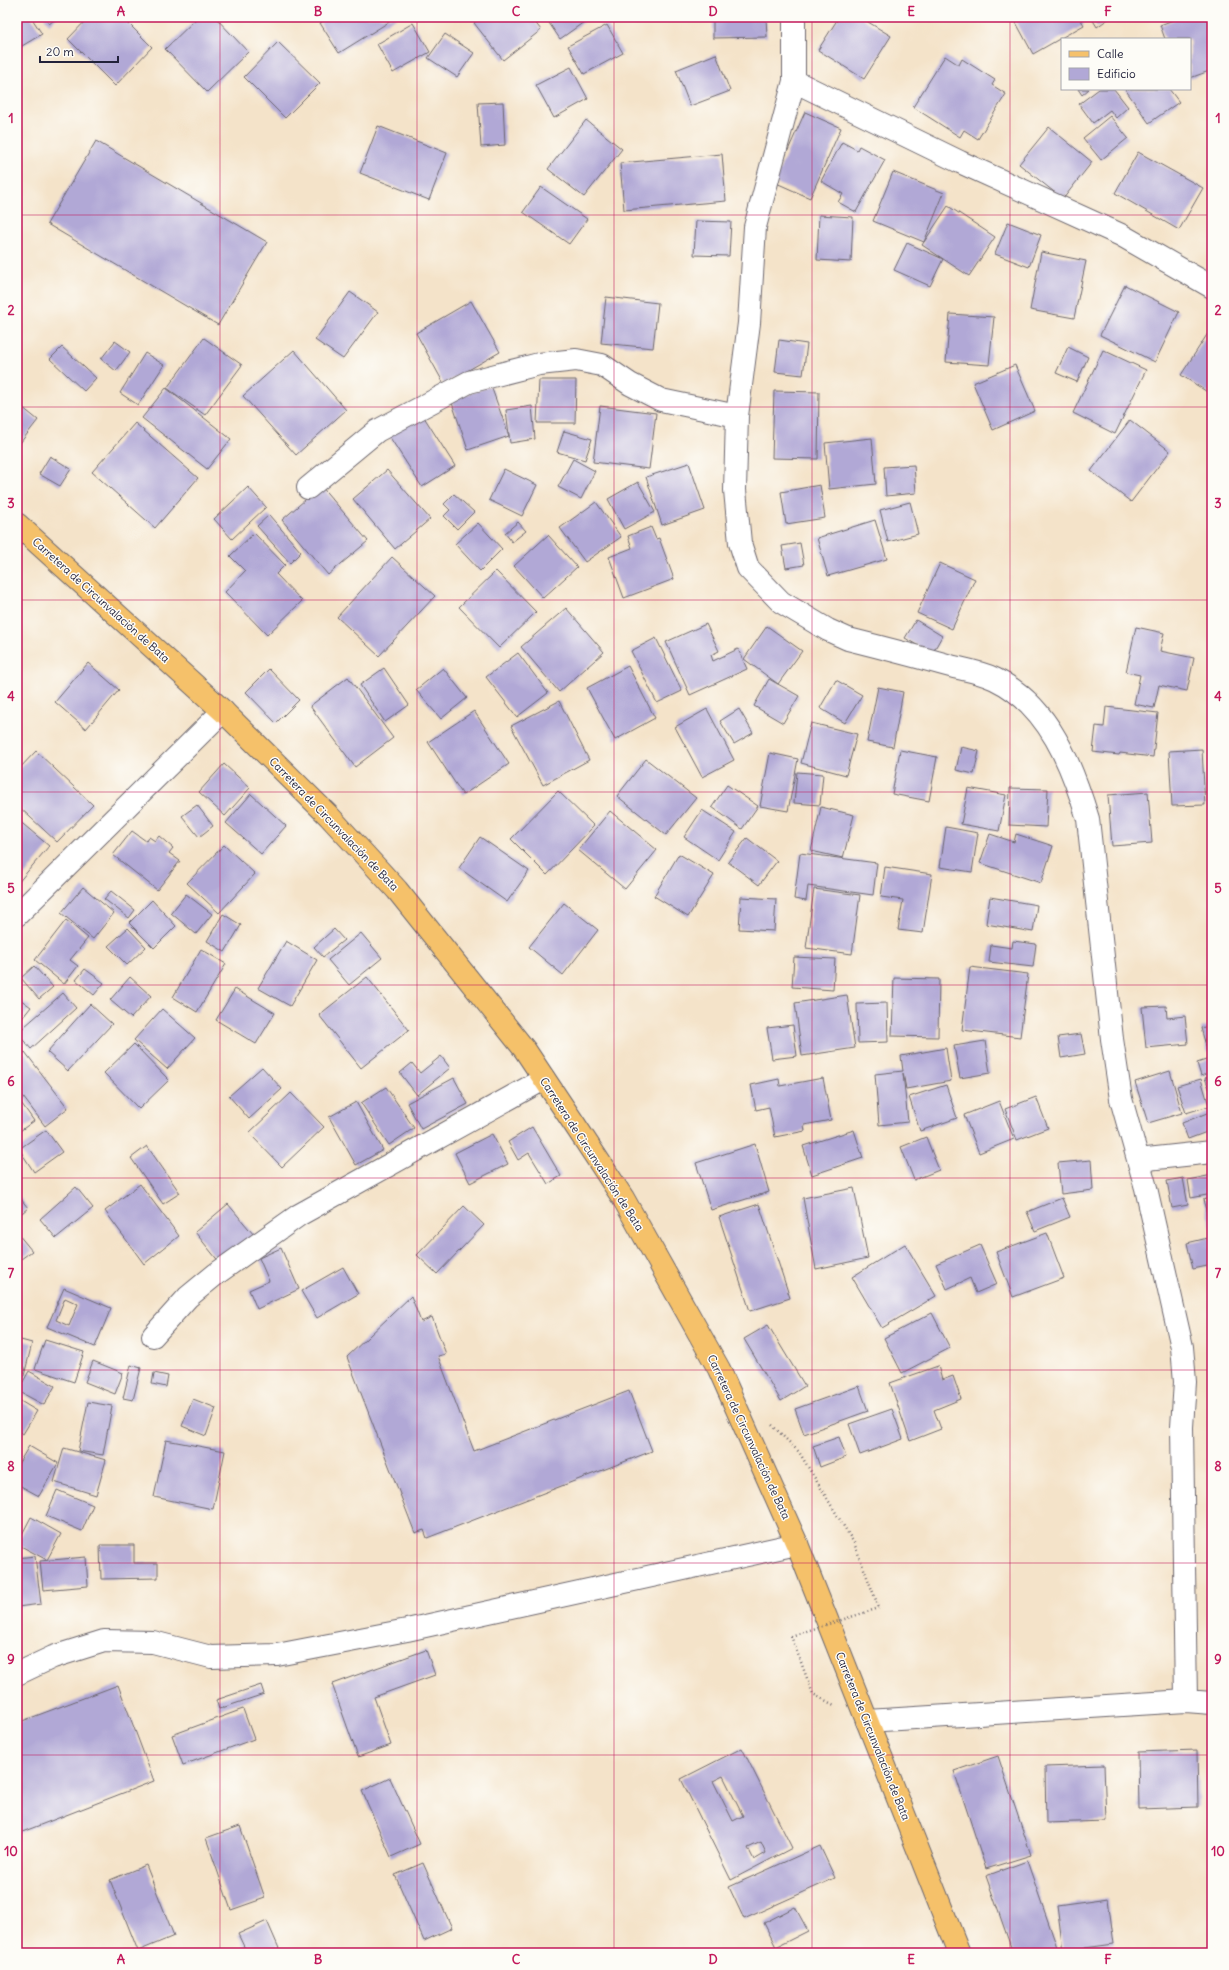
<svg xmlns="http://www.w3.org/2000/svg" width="1229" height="1970" viewBox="0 0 1229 1970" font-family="Delius,sans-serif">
<rect width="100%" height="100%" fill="#fdfcf7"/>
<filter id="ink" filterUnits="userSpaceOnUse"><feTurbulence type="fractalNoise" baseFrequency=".025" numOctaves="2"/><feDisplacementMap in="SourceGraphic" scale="8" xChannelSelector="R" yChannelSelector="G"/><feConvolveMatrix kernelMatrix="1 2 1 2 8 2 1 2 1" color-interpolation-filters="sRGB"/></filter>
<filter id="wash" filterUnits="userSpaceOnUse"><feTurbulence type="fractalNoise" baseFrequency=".012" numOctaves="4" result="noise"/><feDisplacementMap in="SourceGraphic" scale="16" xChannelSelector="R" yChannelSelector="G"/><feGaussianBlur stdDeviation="0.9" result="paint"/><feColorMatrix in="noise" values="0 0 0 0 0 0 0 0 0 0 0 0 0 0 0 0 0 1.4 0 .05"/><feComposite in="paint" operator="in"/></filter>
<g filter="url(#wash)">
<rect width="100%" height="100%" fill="#f4e3c9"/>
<g id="blocks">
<!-- building -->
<path fill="#b1a8d6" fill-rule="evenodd" d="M17 17H31L42 34 17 49Z
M44 17H58L49 24Z
M89 17H122L152 47 115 86 68 39Z
M198 17H215L248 52 207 92 165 49Z
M330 17H397L339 53 320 23Z
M481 17H531L541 30 503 60 474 23Z
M545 17H591L560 39Z
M713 17H766L767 37 713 38Z
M839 17H860L891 36 864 79 818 50Z
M1013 17H1079L1084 25 1033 54Z
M1091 17H1111L1097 27Z
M1181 17H1212V70L1190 78V39H1165L1160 25Z
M413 23 430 52 393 73 377 44Z
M607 25 623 53 584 74 568 46Z
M445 34 474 53 457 77 428 58Z
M278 42 320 83 285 118 244 77Z
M716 54 730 91 690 106 676 70Z
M945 56 959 65 962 59 995 80 992 85 1006 94 978 139 964 130 960 137 913 107Z
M571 67 588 99 554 118 536 85Z
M1078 89H1089L1082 95Z
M1099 89H1114L1128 107 1116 118 1110 110 1093 123 1079 104Z
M1125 89H1169L1179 102 1149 123Z
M503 102 505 145 481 147 478 103Z
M805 112 841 128 810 198 774 182Z
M1110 116 1128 138 1101 160 1083 138Z
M586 120 622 149 584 197 548 169Z
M378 126 447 153 429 200 360 173Z
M1049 127 1092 162 1063 199 1019 164Z
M96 141 267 242 218 325 47 224Z
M842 142 857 150 859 146 885 160 856 212 838 202 843 194 821 181Z
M1138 152 1203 188 1179 230 1115 193Z
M722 154 726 201 624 210 620 163Z
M893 172 944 193 924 242 873 221Z
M541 187 587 219 569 244 523 212Z
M948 206 995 237 969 276 922 245Z
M819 215 853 217 851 262 817 260Z
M696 221 731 222 729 256 694 255Z
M1008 222 1041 235 1029 267 995 254Z
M907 243 943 259 930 286 894 270Z
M1041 252 1086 261 1074 318 1030 310Z
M1125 285 1179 312 1155 362 1100 335Z
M350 292 378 312 343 359 315 340Z
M606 297 658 303 653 348 601 343Z
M471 301 500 352 444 384 416 333Z
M950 314 994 317 989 365 946 362Z
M1212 327V395L1181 375Z
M204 338 242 365 205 415 167 388Z
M779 340 807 344 803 375 775 372Z
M115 341 130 352 116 371 101 359Z
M62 347 96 378 84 391 50 359Z
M1068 347 1088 357 1077 382 1056 373Z
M294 350 346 410 296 455 243 396Z
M1103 350 1146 370 1115 434 1073 413Z
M145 353 164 365 138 405 120 393Z
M1015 365 1035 411 993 430 973 383Z
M539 380H576L575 423H537Z
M491 386 509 436 468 450 451 400Z
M166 388 231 439 207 469 142 418Z
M774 391 819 392 818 459 772 458Z
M17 403 38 420 17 447Z
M532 406 535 439 510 443 506 410Z
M600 406 656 413 649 469 593 462Z
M422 414 455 466 422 487 389 436Z
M1130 420 1170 451 1131 502 1091 471Z
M135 423 198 478 155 528 92 472Z
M564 431 592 439 585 460 557 452Z
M872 438 876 484 829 489 825 443Z
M50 456 71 469 60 486 39 474Z
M573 459 595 471 581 499 558 487Z
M689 463 705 510 662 525 646 477Z
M914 465 916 493 886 496 884 467Z
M504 469 537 485 522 516 489 500Z
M387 470 430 519 395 549 353 499Z
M638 482 655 512 624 529 608 499Z
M820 485 825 518 786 524 781 492Z
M321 486 368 541 328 575 282 520Z
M248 487 266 507 232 539 214 519Z
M454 494 474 512 457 529 444 516 450 510 444 504Z
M596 502 621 537 585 562 560 528Z
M910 502 918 534 888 542 880 510Z
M269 515 301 552 290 563 257 526Z
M875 520 887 559 828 576 817 538Z
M518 522 526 531 512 542 505 533Z
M478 523 502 549 480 571 455 544Z
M651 527 656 539 659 538 674 579 624 598 609 557 632 548 628 536Z
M254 533 285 565 276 574 302 601 267 635 225 592 245 571 230 556Z
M548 535 577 567 543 598 514 566Z
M800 543 804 565 786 568 782 546Z
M392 557 435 596 379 656 337 617Z
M940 563 975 579 952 629 917 613Z
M496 571 536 612 499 648 459 607Z
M566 608 604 652 559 692 521 647Z
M916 620 942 636 932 654 905 638Z
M706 624 719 651 711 655 713 661 738 649 747 669 690 695 666 642Z
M767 626 802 651 778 684 744 659Z
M1136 627 1164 633 1160 651 1194 658 1187 691 1159 685 1154 708 1134 704 1140 675 1126 672Z
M656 638 682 691 657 703 631 651Z
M518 653 548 693 517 717 486 677Z
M88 663 119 690 86 729 55 702Z
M628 666 655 718 615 740 587 688Z
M384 668 409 705 385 722 360 685Z
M443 668 467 698 441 719 416 690Z
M269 669 299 700 276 723 246 692Z
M348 677 393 738 355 767 310 706Z
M769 679 799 696 783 723 754 706Z
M836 680 862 695 845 723 820 708Z
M878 687 903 692 893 747 867 742Z
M559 701 589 760 543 785 511 726Z
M1106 707 1158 713 1153 757 1120 753 1119 755 1093 752 1096 726 1104 727Z
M707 709 734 760 702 777 675 727Z
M739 709 753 733 734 744 720 721Z
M474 711 509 764 463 795 428 742Z
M811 723 857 734 846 775 801 763Z
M961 747 979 751 974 774 956 770Z
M1202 749 1205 805 1172 806 1169 751Z
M900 750 937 757 929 801 892 794Z
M36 751 93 805 57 842 17 805V771Z
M770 753 798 759 788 811 760 806Z
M646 759 696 798 666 835 617 796Z
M224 764 250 788 225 816 199 792Z
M797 772 823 774 820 805 794 803Z
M1208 772H1212V801L1209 802Z
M727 785 758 806 742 829 712 807Z
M968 788 1006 795 999 831 961 824Z
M1010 788 1048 789 1046 827 1009 825Z
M558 791 594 826 547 875 511 839Z
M1148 792 1152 843 1112 846 1108 795Z
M251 794 286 826 261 854 226 823Z
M197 805 213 826 199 837 182 816Z
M821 807 854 815 843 858 811 851Z
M702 810 736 832 718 860 684 837Z
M610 811 657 850 625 889 578 850Z
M17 819 49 846 17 884Z
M946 827 978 833 972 872 940 867Z
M132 831 146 841 149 837 155 841 159 836 173 848 169 853 180 861 157 890 113 855Z
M990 834 1014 842 1016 834 1053 846 1041 883 980 863Z
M480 837 529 871 507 902 459 868Z
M747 838 777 861 759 885 728 862Z
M224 845 255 874 219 913 187 883Z
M800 853 877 863 873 895 808 886 806 901 794 899Z
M679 854 714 875 688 917 654 896Z
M885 867 932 874 923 933 898 930 903 900 881 897Z
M83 887 114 913 93 939 61 913Z
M814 889 860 895 852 954 806 948Z
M111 891 135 910 129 918 104 899Z
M186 894 212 914 196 934 171 913Z
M741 897 776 899 774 931 739 929Z
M990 897 1037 905 1033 932 986 924Z
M152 900 176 926 154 948 129 923Z
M564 903 598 930 563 975 529 947Z
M223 914 241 925 225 952 207 941Z
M66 920 88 938 70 960 78 966 64 984 35 960Z
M128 928 146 947 127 965 108 946Z
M334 929 344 940 323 957 314 947Z
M361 933 382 958 349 985 328 960Z
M286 941 317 960 290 1006 258 988Z
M1013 941 1036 944 1033 967 989 962 991 945 1012 948Z
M201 949 226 964 197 1012 173 997Z
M794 957 835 959 833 990 792 987Z
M34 966 53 987 39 999 21 978Z
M970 967 1028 974 1020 1037 962 1030Z
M85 969 104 983 94 995 76 980Z
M130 977 151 996 131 1018 110 1000Z
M367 977 409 1030 361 1068 319 1015Z
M894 978 939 979 938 1037 892 1036Z
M235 989 275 1013 256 1044 216 1020Z
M63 993 76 1008 31 1049 17 1033Z
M847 995 855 1048 802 1056 795 1003Z
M17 997 31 1007 19 1022 17 1020Z
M887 1003 888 1042 858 1043 857 1004Z
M90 1004 112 1024 68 1071 47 1052Z
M1166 1006 1167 1018 1185 1016 1188 1044 1146 1048 1142 1007Z
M162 1009 195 1038 167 1069 134 1040Z
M793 1025 797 1056 772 1059 767 1028Z
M1212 1025V1051L1208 1053 1201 1028Z
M1081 1034 1085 1054 1061 1058 1058 1037Z
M985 1041 990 1073 960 1078 954 1046Z
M134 1044 169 1080 139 1109 104 1073Z
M946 1048 951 1081 906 1089 903 1073 908 1122 879 1125 875 1074 903 1071 901 1056Z
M25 1052 68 1108 45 1126 17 1089V1058Z
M441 1056 450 1068 417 1095 400 1073 412 1063 420 1073Z
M1212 1058V1072L1201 1076 1197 1063Z
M262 1067 282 1089 249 1119 229 1096Z
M1170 1071 1182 1113 1148 1123 1135 1082Z
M1212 1075V1096L1205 1078Z
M454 1078 468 1104 421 1129 407 1103Z
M823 1078 831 1120 804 1125 805 1131 775 1137 769 1107 756 1110 751 1085 779 1079 780 1086Z
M1201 1079 1209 1106 1186 1113 1177 1086Z
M946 1085 957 1118 920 1131 909 1097Z
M386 1087 414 1128 389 1145 361 1103Z
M291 1093 324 1127 282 1167 249 1133Z
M17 1097 34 1121 17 1133Z
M1036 1097 1048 1128 1017 1140 1005 1109Z
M999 1101 1014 1139 979 1153 964 1115Z
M356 1102 383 1150 356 1165 329 1117Z
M1212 1111V1130L1188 1139 1182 1123Z
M532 1127 561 1176 548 1184 529 1153 518 1160 508 1142Z
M46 1130 62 1152 34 1172 19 1149Z
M854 1130 863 1158 812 1175 803 1146Z
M492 1134 508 1164 470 1183 455 1153Z
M926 1137 939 1170 914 1180 901 1147Z
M755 1144 769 1192 711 1210 696 1163Z
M147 1146 180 1193 163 1204 131 1158Z
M1091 1160 1093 1190 1061 1194 1058 1163Z
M1212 1175V1194L1191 1198 1188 1180Z
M1183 1178 1188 1205 1172 1208 1167 1181Z
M140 1184 179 1236 144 1264 105 1211Z
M76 1187 93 1208 56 1238 40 1219Z
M854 1188 868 1258 816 1269 803 1198Z
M17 1194 28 1208 17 1217Z
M1212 1197V1230L1203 1200Z
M1062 1198 1070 1217 1035 1231 1027 1212Z
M228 1204 254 1235 220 1263 195 1232Z
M759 1204 790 1298 750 1311 719 1217Z
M464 1206 484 1225 437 1274 417 1255Z
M1047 1233 1064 1278 1013 1297 996 1252Z
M18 1234 32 1251 17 1262V1235Z
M1212 1237V1265L1193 1269 1187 1243Z
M905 1244 936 1296 882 1328 852 1277Z
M980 1245 997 1284 976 1293 970 1278 947 1289 936 1264Z
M281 1248 299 1289 257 1309 249 1290 269 1281 259 1258Z
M343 1267 358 1294 317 1318 301 1291Z
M64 1288 111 1308 95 1347 47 1327ZM65 1298 78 1304 69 1326 56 1320Z
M411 1296 421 1322 432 1317 446 1354 438 1356 474 1451 629 1391 652 1451 427 1538 424 1530 415 1533 347 1357Z
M932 1313 950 1348 902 1373 884 1338Z
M768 1325 805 1386 781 1401 744 1339Z
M17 1339 32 1343 24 1376 17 1374Z
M45 1340 84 1352 74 1382 35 1369Z
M93 1361 123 1373 115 1394 85 1382Z
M131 1365 141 1368 133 1400 123 1398Z
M938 1366 942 1380 953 1376 961 1399 934 1410 941 1429 910 1441 890 1383Z
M29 1371 55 1386 44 1405 18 1391Z
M154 1373 168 1376 166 1387 152 1384Z
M859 1386 868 1411 804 1434 795 1409Z
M17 1399 37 1411 23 1434 17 1430Z
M193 1399 216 1408 206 1436 182 1426Z
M88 1402 112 1406 103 1455 78 1451Z
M892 1409 903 1439 860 1455 849 1424Z
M839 1437 846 1457 820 1467 813 1446Z
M166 1440 225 1451 213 1509 154 1497Z
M29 1446 58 1463 39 1496 17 1484V1466Z
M64 1448 106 1460 96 1495 54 1482Z
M57 1490 93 1505 82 1531 46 1516Z
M31 1517 61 1534 47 1560 17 1544Z
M100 1545H134V1563H158V1578L101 1579Z
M35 1556 41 1604 17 1607V1558Z
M86 1557 88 1586 43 1590 40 1561Z
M426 1650 435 1675 374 1697 391 1745 358 1757 332 1684Z
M118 1685 154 1781 17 1834V1723Z
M261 1685 264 1694 219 1709 216 1700Z
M243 1709 254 1739 183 1765 172 1735Z
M742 1748 792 1848 731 1880 681 1779ZM723 1776 743 1816 733 1821 713 1781ZM761 1842 766 1853 754 1860 748 1848Z
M1197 1750 1198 1807 1139 1809 1138 1752Z
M998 1756 1031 1855 986 1869 954 1771Z
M1104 1765 1106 1821 1046 1823 1045 1767Z
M390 1778 420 1844 391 1857 362 1791Z
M240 1826 265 1898 231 1910 206 1838Z
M820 1846 835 1878 744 1919 729 1887Z
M1027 1861 1059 1953H1013L986 1876Z
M423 1863 452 1928 424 1941 395 1875Z
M146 1865 174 1936 138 1951 110 1880Z
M1108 1899 1114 1944 1063 1951 1057 1906Z
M795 1907 808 1931 776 1947 764 1923Z
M267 1921 281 1953H247L238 1934Z"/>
</g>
</g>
<g filter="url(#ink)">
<use href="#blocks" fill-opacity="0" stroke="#6c666d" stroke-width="1"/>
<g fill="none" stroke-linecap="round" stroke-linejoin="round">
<!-- minor casing -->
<g stroke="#6c666d" stroke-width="24">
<path id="minor" d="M794 17V81L755 227 749 323 737 416 735 490 740 543 748 568 781 602 828 630 848 639C884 648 919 657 954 667 967 670 983 673 995 679 1049 705 1072 766 1088 819L1112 1039 1121 1099 1146 1188 1182 1347 1185 1382 1182 1427 1186 1701
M794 81 960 162 1121 235 1212 287
M308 488 377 431 469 382 539 364 576 360 602 365 630 384 661 400 737 416
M1138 1160 1212 1152
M153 1336 188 1297 216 1274 299 1215 544 1079
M17 1674 53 1657 104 1641 153 1642 211 1657 277 1655 407 1630 797 1544
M867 1721 1186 1701 1212 1703"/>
</g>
<!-- tertiary casing -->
<g stroke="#6c666d" stroke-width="24">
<path id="tertiary" d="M17 915 223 711"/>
</g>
<!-- primary casing -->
<g stroke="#6c666d" stroke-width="24">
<path id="primary" d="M17 524 223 711 329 816 397 890 525 1050 575 1125 623 1198 719 1369 797 1544 959 1953"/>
</g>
<!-- path -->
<path stroke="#6c666d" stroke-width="2.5" stroke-dasharray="1 3" stroke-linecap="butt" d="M772 1425 799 1452 854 1543 879 1608
M791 1636 813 1694 834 1705"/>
<!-- minor -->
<use href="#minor" stroke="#fff" stroke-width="22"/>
<!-- tertiary -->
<use href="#tertiary" stroke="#fff" stroke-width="22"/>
<!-- primary -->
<use href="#primary" stroke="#f5c16b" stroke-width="22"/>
<!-- path-bridge -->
<path stroke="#6c666d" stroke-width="2.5" stroke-dasharray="1 3" stroke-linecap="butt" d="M791 1636 879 1608"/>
</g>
</g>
<!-- grid -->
<path fill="none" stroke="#c2185b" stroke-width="1" stroke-opacity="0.55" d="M220 17V1953M417 17V1953M614 17V1953M812 17V1953M1010 17V1953M17 215H1212M17 407H1212M17 600H1212M17 792H1212M17 985H1212M17 1178H1212M17 1370H1212M17 1563H1212M17 1755H1212"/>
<g text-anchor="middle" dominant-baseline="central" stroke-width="3" stroke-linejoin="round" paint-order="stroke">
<!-- street labels -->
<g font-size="11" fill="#22223b" stroke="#fdfcf7">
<text transform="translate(101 600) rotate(42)">Carretera de Circunvalación de Bata</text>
<text transform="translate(334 824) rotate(46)">Carretera de Circunvalación de Bata</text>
<text transform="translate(592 1154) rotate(57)">Carretera de Circunvalación de Bata</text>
<text transform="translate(749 1437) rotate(65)">Carretera de Circunvalación de Bata</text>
<text transform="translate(873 1736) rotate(68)">Carretera de Circunvalación de Bata</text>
</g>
</g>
<!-- margin -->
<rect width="1229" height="1970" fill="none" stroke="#fdfcf7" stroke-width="44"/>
<!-- legend -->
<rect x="1061" y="38" width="130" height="52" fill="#fdfcf7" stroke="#a5a5ac"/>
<rect x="1069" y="51" width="20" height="6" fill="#f5c16b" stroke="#a5a5ac"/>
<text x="1097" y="58" font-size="12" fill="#22223b">Calle</text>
<rect x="1069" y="68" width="20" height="12" fill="#b1a8d6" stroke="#a5a5ac"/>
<text x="1097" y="78" font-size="12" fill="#22223b">Edificio</text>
<!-- scale -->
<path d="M40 56v6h78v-6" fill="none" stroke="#22223b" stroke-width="2"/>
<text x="46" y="56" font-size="12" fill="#22223b" stroke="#fdfcf7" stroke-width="3" paint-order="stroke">20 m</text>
<rect x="22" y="22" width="1185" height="1926" fill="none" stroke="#c2185b" stroke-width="1.5"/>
<g font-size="13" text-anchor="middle" font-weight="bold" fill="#c2185b">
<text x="121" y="16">A</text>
<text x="318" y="16">B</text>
<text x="516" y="16">C</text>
<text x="713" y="16">D</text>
<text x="911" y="16">E</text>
<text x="1108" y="16">F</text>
<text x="11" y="123">1</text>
<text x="1218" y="123">1</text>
<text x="11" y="315">2</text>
<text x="1218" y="315">2</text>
<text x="11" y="508">3</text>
<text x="1218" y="508">3</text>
<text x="11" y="701">4</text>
<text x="1218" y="701">4</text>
<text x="11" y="893">5</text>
<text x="1218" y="893">5</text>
<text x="11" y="1086">6</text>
<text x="1218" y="1086">6</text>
<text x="11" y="1278">7</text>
<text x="1218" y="1278">7</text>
<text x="11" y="1471">8</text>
<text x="1218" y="1471">8</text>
<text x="11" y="1664">9</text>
<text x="1218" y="1664">9</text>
<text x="11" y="1856">10</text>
<text x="1218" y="1856">10</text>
<text x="121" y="1964">A</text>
<text x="318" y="1964">B</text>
<text x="516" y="1964">C</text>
<text x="713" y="1964">D</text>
<text x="911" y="1964">E</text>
<text x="1108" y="1964">F</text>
</g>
</svg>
